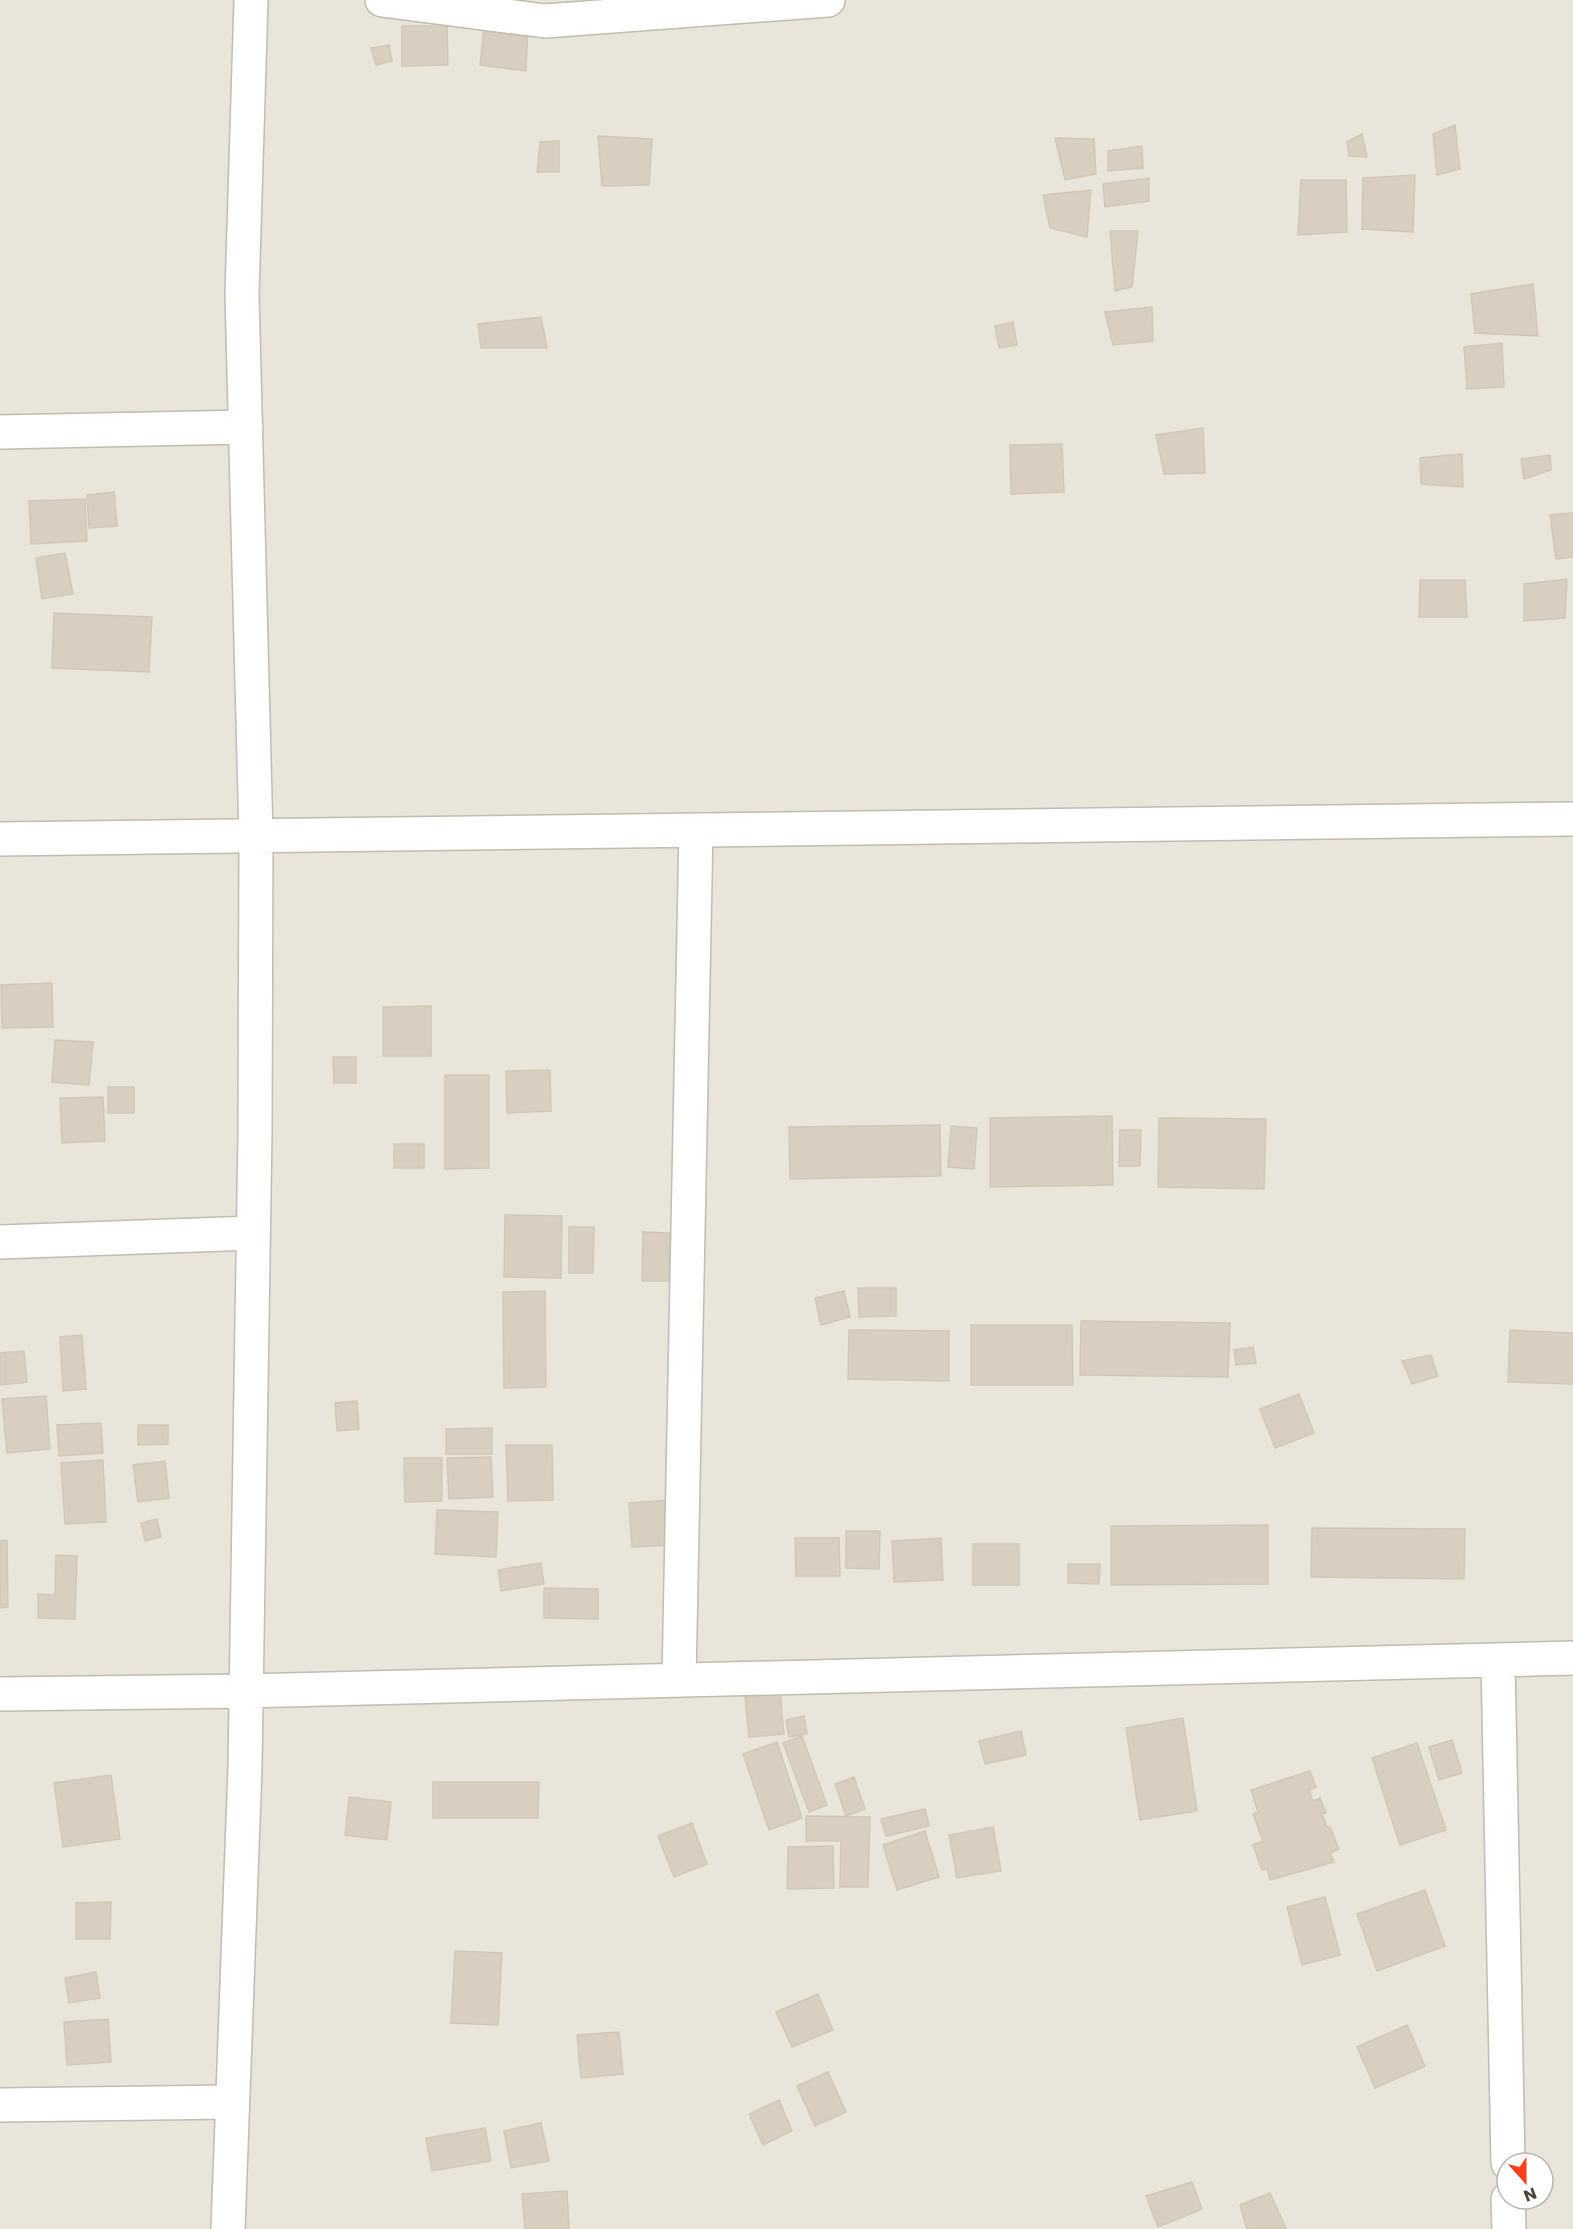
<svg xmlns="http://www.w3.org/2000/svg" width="1573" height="2229" viewBox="0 0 1573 2229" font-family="Poppins,sans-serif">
<rect width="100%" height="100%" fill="#f6f3ec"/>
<!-- residential -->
<path fill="#eae5da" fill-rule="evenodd" d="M0 0H1573V2229H0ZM1507 2163H1543V2199H1507Z"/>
<!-- building -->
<path fill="#d8cfc1" stroke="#d3c7b4" stroke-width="1.5" d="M485 21 528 24 526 71 480 65Z
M402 26H447L448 65 402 66Z
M389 45 392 61 376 65 371 48Z
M1455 125 1460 169 1437 175 1433 134Z
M1362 134 1367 157 1349 156 1347 142Z
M598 136 652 139 649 185 602 186Z
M1055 138 1094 139 1096 174 1065 180Z
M559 141V172H537L540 142Z
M1142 146 1143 168 1108 171V151Z
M1415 175 1413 232 1362 229 1363 178Z
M1149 178V201L1105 207 1103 184Z
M1301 180H1346L1347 232 1298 235Z
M1091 190 1087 237 1050 228 1043 195Z
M1110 231H1138L1132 287 1115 291Z
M1533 284 1538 336 1475 333 1471 294Z
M1152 307 1153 341 1113 345 1105 312Z
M541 317 547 348H481L478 324Z
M1013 322 1017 345 999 348 995 326Z
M1502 343 1504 387 1467 389 1464 347Z
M1203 428 1205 473 1164 474 1156 435Z
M1062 444 1064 492 1011 494 1010 445Z
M1462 454 1463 487 1421 484 1420 458Z
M1550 455 1551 470 1524 479 1521 459Z
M114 492 117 526 89 528 87 495Z
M85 499 87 541 31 544 29 501Z
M1573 513V557L1556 559 1550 515Z
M65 553 73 594 42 599 36 558Z
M1567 579 1565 618 1524 621V584Z
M1420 580H1465L1467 617H1419Z
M54 613 152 617 149 672 52 668Z
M52 983 53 1027 2 1028 1 985Z
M431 1006V1056H383V1007Z
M55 1040 93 1042 89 1085 52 1082Z
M333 1057H356V1083H334Z
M550 1070 551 1111 507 1113 506 1071Z
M445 1075H489V1168L445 1169Z
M108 1087H134V1113H108Z
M103 1097 105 1141 62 1143 60 1098Z
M1112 1116 1113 1185 990 1187V1118Z
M1159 1118 1266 1119 1264 1189 1158 1187Z
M940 1125 941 1176 790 1179 789 1127Z
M951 1126 977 1128 974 1169 948 1167Z
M1120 1130H1141L1140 1166H1119Z
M394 1144H424V1168H394Z
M505 1215 562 1216 561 1278 504 1277Z
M569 1227H594L593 1273H569Z
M643 1232 669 1233V1281H642Z
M858 1288H896V1316L859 1317Z
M545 1291 546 1387 504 1388 503 1292Z
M844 1291 850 1317 821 1325 815 1298Z
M1081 1321 1230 1323 1228 1377 1080 1375Z
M971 1325H1072L1073 1385H971Z
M849 1330 949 1331V1381L848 1379Z
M1510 1330 1573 1333V1384L1508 1382Z
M82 1335 86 1389 63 1391 60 1337Z
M1253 1347 1256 1363 1236 1365 1234 1350Z
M24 1351 27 1382 0 1385V1353Z
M1431 1355 1438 1376 1412 1384 1402 1361Z
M1299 1394 1314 1433 1275 1448 1260 1409Z
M46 1396 50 1449 7 1453 2 1399Z
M357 1401 359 1429 337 1431 335 1403Z
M101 1423 103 1453 59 1456 57 1425Z
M138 1425H168V1444L138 1445Z
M492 1428V1454H446V1429Z
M506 1445H552L553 1500 508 1501Z
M491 1457 493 1497 449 1499 447 1458Z
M404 1458H442V1501L405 1502Z
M103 1460 106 1522 65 1524 61 1463Z
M165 1461 169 1498 138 1502 133 1465Z
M668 1500 670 1545 632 1547 629 1503Z
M437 1510 498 1512 496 1557 435 1554Z
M157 1519 161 1537 145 1541 141 1523Z
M1268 1525V1584L1111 1585V1526Z
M1312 1528 1465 1529 1464 1579 1311 1577Z
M846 1531H880L879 1569 846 1568Z
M795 1538H839L840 1576H796Z
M941 1538 943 1580 894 1582 892 1541Z
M7 1540 8 1607 0 1608V1541Z
M973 1544H1019V1585H973Z
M56 1555 77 1556 75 1619 38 1618V1594L55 1595Z
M541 1563 544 1584 501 1591 498 1570Z
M1068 1564H1100L1099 1584 1068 1583Z
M544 1588 598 1589V1619L544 1618Z
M780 1693 784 1734 749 1737 745 1697Z
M804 1716 807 1734 789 1737 786 1720Z
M1183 1718 1197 1811 1140 1820 1126 1728Z
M1021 1731 1026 1755 985 1764 979 1741Z
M802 1736 827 1805 809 1812 783 1743Z
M1452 1740 1462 1773 1439 1780 1429 1747Z
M777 1742 802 1818 769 1830 743 1754Z
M1417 1743 1446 1830 1400 1845 1372 1758Z
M1310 1771 1316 1787 1309 1790 1313 1801 1320 1798 1326 1813 1322 1814 1327 1827H1330L1339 1849 1330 1853 1334 1862 1270 1880 1267 1869 1262 1870 1253 1845 1263 1841 1253 1814 1258 1812 1251 1790Z
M111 1775 120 1839 63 1847 54 1783Z
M854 1777 865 1809 846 1816 835 1784Z
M433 1782H539L538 1818H433Z
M349 1797 391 1802 387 1840 345 1835Z
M925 1809 929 1826 886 1836 881 1819Z
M806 1816 870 1817 868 1887H840L841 1841H806Z
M692 1823 707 1864 674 1877 658 1836Z
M993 1827 1001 1871 957 1878 949 1835Z
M925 1831 939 1877 897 1890 883 1845Z
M833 1846 834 1888 787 1889 788 1847Z
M1425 1890 1445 1946 1377 1971 1357 1914Z
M1325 1897 1340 1955 1302 1965 1287 1907Z
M111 1902 110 1939H76V1903Z
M455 1951 502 1953 498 2025 451 2023Z
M96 1972 100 1998 69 2003 65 1978Z
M818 1994 833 2030 792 2047 776 2012Z
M108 2019 111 2062 67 2065 64 2022Z
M1407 2025 1425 2066 1375 2088 1357 2047Z
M619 2032 623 2074 581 2078 577 2035Z
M828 2072 846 2112 815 2126 797 2086Z
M779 2100 792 2131 763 2145 749 2114Z
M541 2123 549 2161 511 2168 504 2131Z
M485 2128 491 2161 432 2171 426 2138Z
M1192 2182 1202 2209 1158 2227 1146 2196Z
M567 2191 569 2229H525L522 2194Z
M1270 2193 1286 2228 1247 2229 1240 2205Z"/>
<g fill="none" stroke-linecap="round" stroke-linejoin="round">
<!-- minor casing -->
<g stroke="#c2bbae" stroke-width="36">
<path id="minor" d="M382 0 545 21 828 0
M0 432 246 427
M0 839 1573 819
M0 1242 253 1233
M1498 1660 1508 2163
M679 1680 696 830
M0 1694 246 1691 1573 1658
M0 2105 232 2102
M1508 2199 1509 2229
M228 2229 245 1767 255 1132 256 836 242 294 251 0"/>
</g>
<!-- minor -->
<use href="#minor" stroke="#fff" stroke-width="33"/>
</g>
<!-- north arrow -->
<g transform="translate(1525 2181) rotate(159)"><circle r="28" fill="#ffffff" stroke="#b7b4b0" stroke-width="1.5"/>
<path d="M0-4.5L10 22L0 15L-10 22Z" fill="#fc3f1d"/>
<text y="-9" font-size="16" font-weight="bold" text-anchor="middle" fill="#4b4439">N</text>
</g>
</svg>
